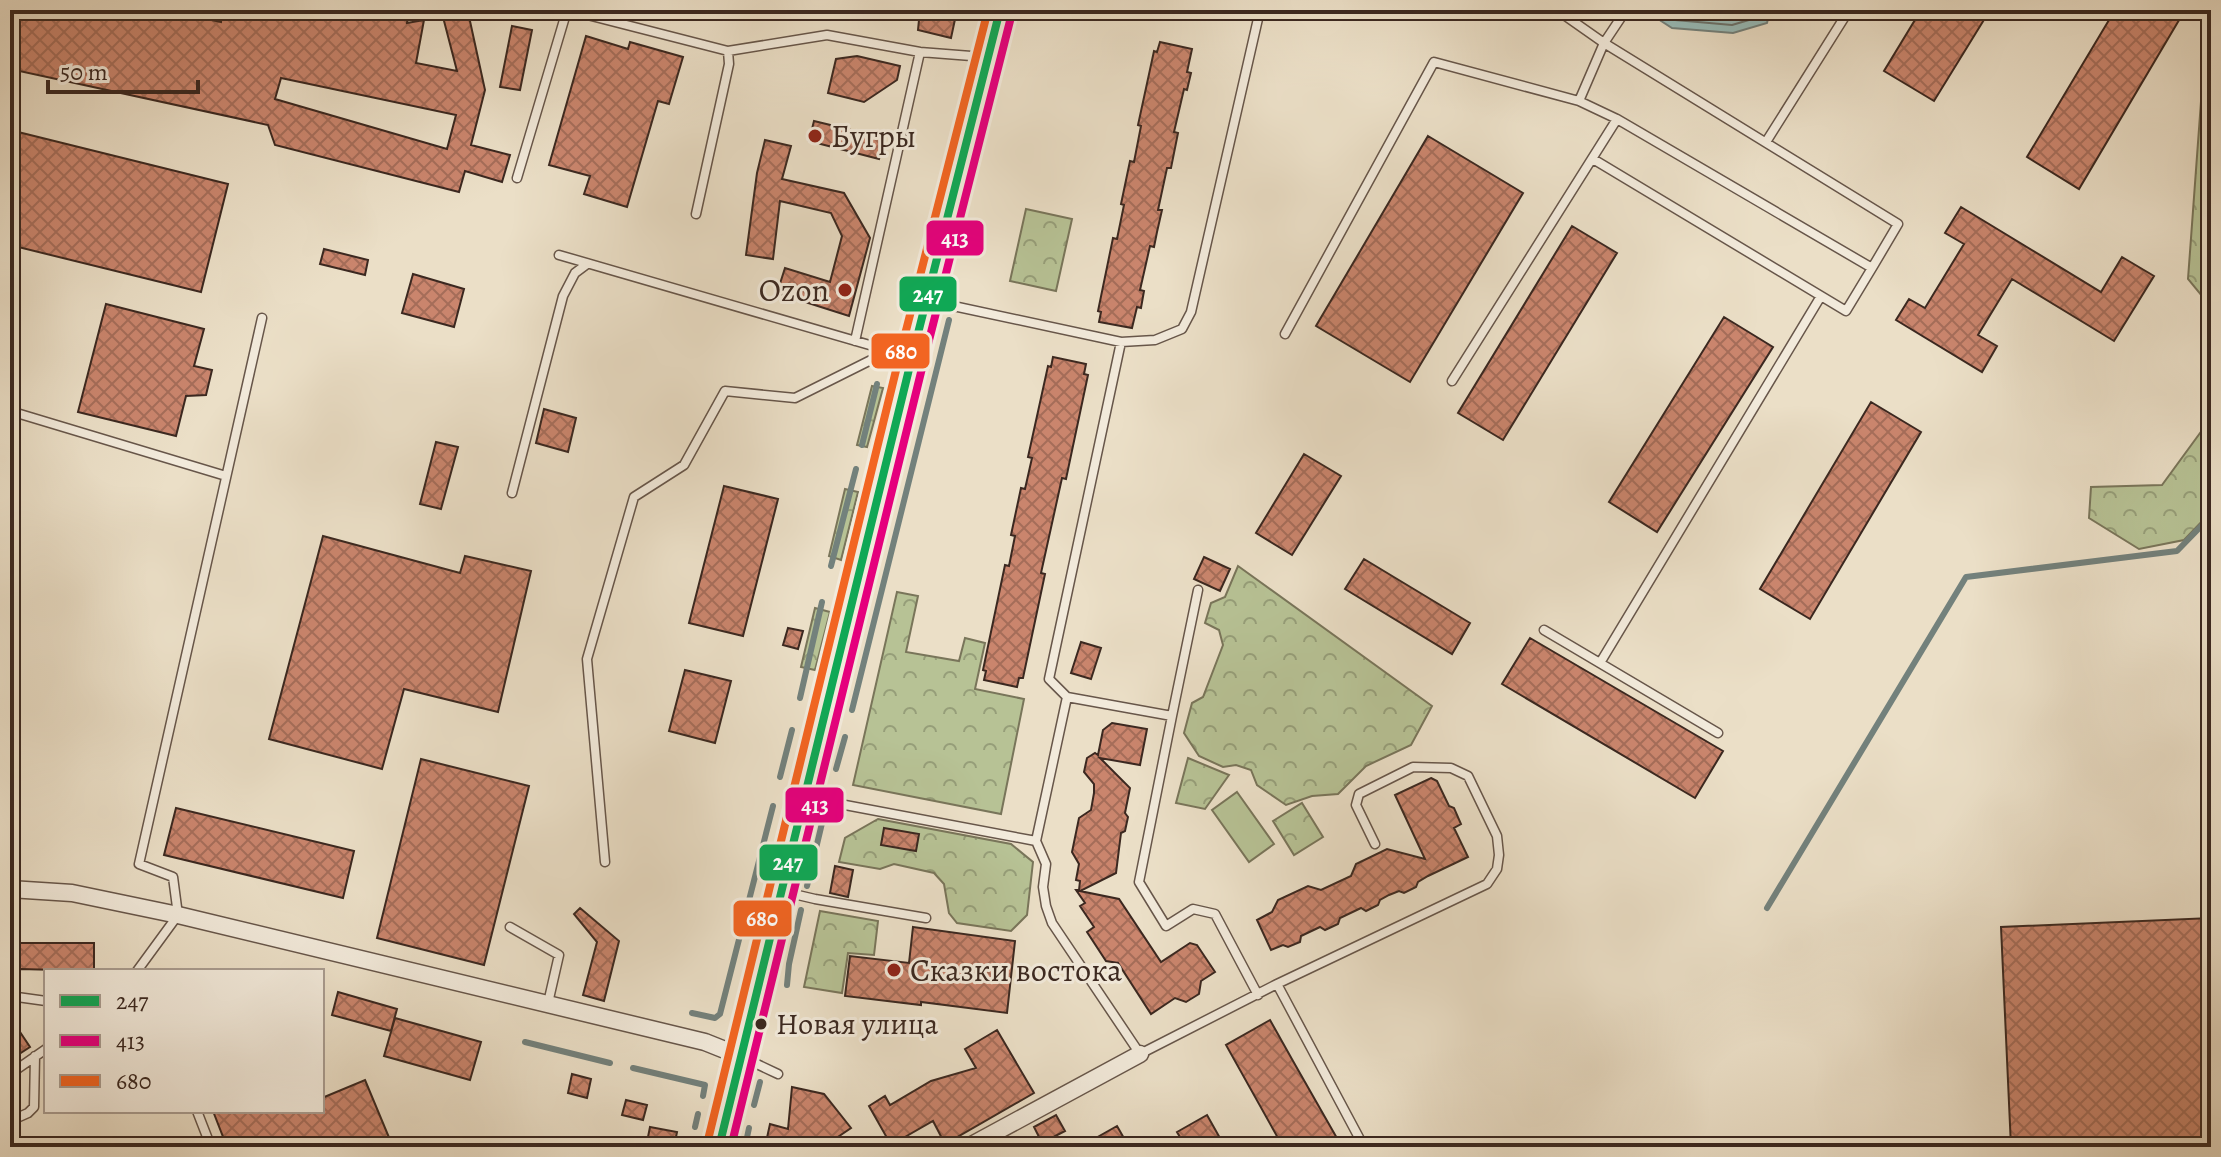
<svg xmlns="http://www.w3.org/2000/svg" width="2221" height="1157" viewBox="0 0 2221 1157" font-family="Alegreya,serif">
<defs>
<pattern id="forest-crowns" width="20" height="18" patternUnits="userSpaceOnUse" patternTransform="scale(2)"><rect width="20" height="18" fill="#b7c295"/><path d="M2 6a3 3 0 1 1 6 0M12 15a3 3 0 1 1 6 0" fill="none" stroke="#969e79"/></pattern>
<pattern id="building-cross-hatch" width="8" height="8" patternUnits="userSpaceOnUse" patternTransform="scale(2)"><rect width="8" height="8" fill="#ca856d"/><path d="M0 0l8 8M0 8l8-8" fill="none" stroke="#a56d59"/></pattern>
</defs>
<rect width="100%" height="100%" fill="#ebdfc7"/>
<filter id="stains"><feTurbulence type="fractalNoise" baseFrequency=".0025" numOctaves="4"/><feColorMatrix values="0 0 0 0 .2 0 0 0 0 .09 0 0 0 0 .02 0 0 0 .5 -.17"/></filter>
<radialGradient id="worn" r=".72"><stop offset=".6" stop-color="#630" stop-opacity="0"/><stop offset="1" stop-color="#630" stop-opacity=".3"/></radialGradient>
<!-- forest -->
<path fill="url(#forest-crowns)" stroke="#79755a" stroke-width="2" d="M2211 77V307L2188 279 2202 88Z
M1026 209 1072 219 1056 291 1010 281Z
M872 386 883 388 867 447 857 445Z
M2211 418V512L2184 540 2139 549 2089 518 2091 487 2162 485Z
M845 489 858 492 841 560 829 556Z
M1238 566 1432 706 1411 745 1366 766 1338 794 1312 796 1286 805 1257 785 1251 770 1236 765 1223 767 1199 756 1184 733 1192 703 1203 697 1223 645 1219 630 1205 623 1211 603 1225 597Z
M897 592 918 596 906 652 959 661 965 638 985 643 975 689 1024 699 1001 814 853 785Z
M815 608 830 612 815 670 801 667Z
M1188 758 1229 775 1205 809 1176 803Z
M1302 803 1323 837 1294 855 1273 821Z
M878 819 1011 844 1033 862 1027 915 1011 931 957 923 949 913 944 884 934 873 894 864 880 869 839 862 845 838Z
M820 911 878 921 874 955 848 953 842 993 804 987Z"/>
<!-- garden -->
<path fill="#b7c295" stroke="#79755a" stroke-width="2" d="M1237 792 1274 844 1249 862 1212 810Z"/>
<!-- water -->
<path fill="#98bcb9" stroke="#73817c" stroke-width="2" d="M1657 10H1770L1767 23 1733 33 1672 28 1658 19Z"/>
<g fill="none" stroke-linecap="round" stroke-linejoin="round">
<!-- shore -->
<path stroke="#6a726c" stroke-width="2" d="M1665 10 1667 15 1675 20 1732 25 1759 17 1761 10"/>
<!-- stream -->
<path stroke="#73817c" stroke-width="6" d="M862 445 877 384
M831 566 856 469
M800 698 822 602
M852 710 949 320
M836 769 845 737
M780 777 792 730
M807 886 823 819
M1767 908 1966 577 2177 551 2211 516
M787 985 789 964 801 910
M692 1013 715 1018 720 1014 773 806
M525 1042 610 1063
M633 1068 705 1085 703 1096
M754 1105 760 1082
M695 1127 698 1114
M745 1147 749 1128"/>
</g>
<!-- building -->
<path fill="url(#building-cross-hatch)" stroke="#3b2820" stroke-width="2" fill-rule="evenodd" d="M10 10H164L221 22 222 10H409L407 23 424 20 416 63 457 71 443 17 468 12 485 90 471 145 510 155 502 182 465 171 459 192 275 145 268 125 10 69ZM281 78 456 115 447 149 275 99Z
M920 10H957L951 38 918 30Z
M1921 10H1990L1934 101 1884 71Z
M2115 10H2185L2079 189 2027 157Z
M512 26 532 30 520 90 500 87Z
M586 36 628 49 630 42 683 57 669 104 658 101 627 207 584 194 590 176 549 165Z
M1160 42 1192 49 1187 72 1191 73 1187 90 1184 89 1174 132 1178 133 1171 168H1167L1158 210H1162L1157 232 1154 247 1150 246 1140 290 1144 291 1141 308 1137 307 1132 328 1099 322 1101 312 1098 311 1113 238 1117 239 1124 205 1121 204 1130 161 1134 162 1141 126 1138 125 1154 51 1157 52Z
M857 56 900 66 897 80 864 102 828 93 836 59Z
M814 121 884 138 879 159 809 141Z
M10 130 228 184 201 292 10 245Z
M1428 136 1523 193 1410 382 1316 326Z
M765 140 791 146 782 179 844 193 870 238 849 316 777 293 785 268 830 282 842 236 831 213 780 201 773 259 746 255 757 173Z
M1961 207 2101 292 2122 257 2154 276 2114 341 2012 279 1978 335 1997 346 1982 372 1896 320 1909 299 1925 308 1964 244 1945 233Z
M1572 226 1617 253 1503 440 1458 413Z
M324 249 368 260 365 275 320 264Z
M413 274 464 289 454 327 402 313Z
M106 304 204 329 194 366 212 370 206 395 186 396 176 436 78 412Z
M1724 317 1773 347 1657 532 1609 502Z
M1053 357 1086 364 1084 374 1088 375 1066 479 1062 478 1041 573 1045 574 1023 678H1019L1017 687 984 680 986 671 983 670 1005 565 1009 566 1015 536 1011 535 1021 488 1025 489 1032 458 1028 457 1048 366 1051 367Z
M1871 402 1921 432 1810 619 1760 589Z
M544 409 576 418 568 452 536 443Z
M436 442 458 447 441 509 420 504Z
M1304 454 1341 476 1292 555 1256 533Z
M724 486 778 499 743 636 689 623Z
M323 536 460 573 465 556 531 571 498 712 404 689 382 769 269 739Z
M1204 557 1230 569 1220 591 1194 579Z
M1364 559 1470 623 1452 654 1345 589Z
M788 628 803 631 798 649 783 645Z
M1530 638 1723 751 1695 798 1502 684Z
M1081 642 1101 648 1091 679 1071 673Z
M685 670 731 681 715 743 669 731Z
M1112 723 1147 729 1140 765 1100 758 1130 788 1125 813 1128 817 1125 831 1121 833 1116 873 1080 891 1119 899 1161 962 1190 943 1197 945 1215 972 1201 981 1199 994 1186 1002 1175 998 1151 1014 1118 963 1106 961 1087 932 1094 927 1080 906 1085 903 1076 890H1079L1080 881 1076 880 1079 864 1072 852 1079 818 1091 810 1094 793V784L1084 772 1087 758 1095 753 1098 755 1103 730Z
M421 759 529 786 484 965 377 938Z
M1431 778 1437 781 1449 806 1454 808 1461 824 1454 828 1468 857 1428 876 1418 882 1416 887 1404 893 1399 891 1389 895 1380 900 1378 905 1366 911 1361 908 1340 918 1338 924 1325 930 1320 927 1301 936 1300 942 1288 947 1283 945 1271 950 1257 920 1272 912 1278 900 1308 886 1321 890 1351 876 1356 864 1387 849 1425 859 1395 795Z
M176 808 354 851 343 898 164 855Z
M884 828 919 834 916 851 881 845Z
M835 866 853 870 848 897 830 893Z
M580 908 619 941 604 1001 583 995 597 942 574 914Z
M2211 918V1147H2011L2001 927Z
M913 927 1015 941 1007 1013 921 1002V1005L845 996 850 956 909 963Z
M10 943H94V971L20 969 10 972Z
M338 992 397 1009 391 1031 332 1015Z
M10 1017 30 1047 10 1060Z
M395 1018 481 1042 470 1080 384 1056Z
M1270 1020 1293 1061 1342 1147H1283L1226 1045Z
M997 1030 1034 1093 945 1144 933 1121 891 1145 869 1106 885 1096 890 1105 931 1081 976 1068 965 1049Z
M572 1074 591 1079 587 1098 568 1093Z
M365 1080 393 1147H227L213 1111H322V1098Z
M792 1087 824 1094 851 1128 823 1147H765L770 1124 788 1129Z
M626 1100 647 1105 643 1120 622 1115Z
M1056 1115 1065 1131 1042 1143 1034 1127Z
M1207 1115 1225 1147H1186L1177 1132Z
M1117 1126 1129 1147H1080Z
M650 1127 677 1132 674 1147 647 1142Z"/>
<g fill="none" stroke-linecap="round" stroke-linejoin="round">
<!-- service casing -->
<g stroke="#67564a" stroke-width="11">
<path id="service" d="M568 10 728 51 827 35 920 52 984 57
M1579 101 1617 119 1872 268 1898 224 1604 43 1626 10
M1766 142 1849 10
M1593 159 1846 311 1872 268
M517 178 567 10
M696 214 729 64 728 51
M559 255 911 357
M930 301 1121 342 1155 340 1182 329 1191 312 1260 10
M1285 334 1434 62 1579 101 1604 43 1557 10
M855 341 920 52
M1452 381 1617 119
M10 411 226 476
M512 493 563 296 575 273 587 264
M1544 630 1718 733
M1600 663 1821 296
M1067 697 1049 679 1121 342
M1172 716 1198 590
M808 798 1036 841 1046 864 1043 887 1046 906 1052 923 1140 1054 1277 984 1487 884 1497 869 1499 855 1497 836 1468 776 1451 768 1413 767 1359 794 1356 805 1375 844
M1036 841 1067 697 1172 716 1139 882 1166 926 1193 909 1215 914 1258 995
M605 862 587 659 634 497 684 465 725 391 795 398 889 351
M785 892 815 899 926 918
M510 927 559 955 548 1003
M137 971 178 915 173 877 139 864 262 318
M1277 984 1364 1147
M10 996 46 1001
M744 1058 778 1074
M10 1074 46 1049
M197 1111 211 1147
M10 1121 28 1113 34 1107 35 1056
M1809 1147 1876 1145"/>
</g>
<!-- minor casing -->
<g stroke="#67564a" stroke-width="19">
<path id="minor" d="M10 889 72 893 178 915 705 1042 740 1056
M968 1147 1140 1054"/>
</g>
<!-- secondary casing -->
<g stroke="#3b2820" stroke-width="27">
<path id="secondary" d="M719 1147 912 357 1000 10"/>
</g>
<!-- service -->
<use href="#service" stroke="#f2eadb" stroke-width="8"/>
<!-- minor -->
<use href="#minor" stroke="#f2eadb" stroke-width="16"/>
<!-- secondary -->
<use href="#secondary" stroke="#f2eadb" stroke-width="24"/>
<!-- bus-1 casing -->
<g stroke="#f2eadb" stroke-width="14">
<path id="bus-1" d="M719 1147 912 357 1000 10"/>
</g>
<!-- bus-2 casing -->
<g stroke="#f2eadb" stroke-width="14">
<path id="bus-2" d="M731 1147 924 360 1012 13"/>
</g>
<!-- bus-3 casing -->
<g stroke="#f2eadb" stroke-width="14">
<path id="bus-3" d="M707 1144 900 354 988 10"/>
</g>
<!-- bus-1 -->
<use href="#bus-1" stroke="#10a855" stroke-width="8"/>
<!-- bus-2 -->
<use href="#bus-2" stroke="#e5007d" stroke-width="8"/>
<!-- bus-3 -->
<use href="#bus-3" stroke="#f26522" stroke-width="8"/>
</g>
<!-- markers -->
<g fill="#8f2418" stroke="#f2eadb" stroke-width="3">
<circle cx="815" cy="136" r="8"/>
<circle cx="845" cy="290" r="8"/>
<circle cx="894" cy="970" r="8"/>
</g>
<circle fill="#3b2820" stroke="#f2eadb" stroke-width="3" cx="761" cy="1024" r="7"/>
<g text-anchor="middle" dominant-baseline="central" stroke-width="6" stroke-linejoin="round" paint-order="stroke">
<!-- bus labels -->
<g font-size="30" fill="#3b2820" stroke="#f2eadb" text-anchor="start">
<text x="776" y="1024">Новая улица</text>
</g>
<!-- poi labels -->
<g font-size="32" fill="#3b2820" stroke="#f2eadb" text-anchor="start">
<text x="831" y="136">Бугры</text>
<text x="829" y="290" text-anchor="end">Ozon</text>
<text x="910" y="970">Сказки востока</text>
</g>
</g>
<g stroke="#f2eadb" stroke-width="3">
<rect x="925" y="219" width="60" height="38" rx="8" fill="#e5007d"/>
<rect x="898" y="275" width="60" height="38" rx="8" fill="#10a855"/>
<rect x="870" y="332" width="61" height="38" rx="8" fill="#f26522"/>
<rect x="784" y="786" width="61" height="38" rx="8" fill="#e5007d"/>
<rect x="758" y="843" width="61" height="39" rx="8" fill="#10a855"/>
<rect x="732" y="899" width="61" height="39" rx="8" fill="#f26522"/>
</g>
<g font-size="22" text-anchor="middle" font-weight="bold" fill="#fff">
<text x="955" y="246">413</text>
<text x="928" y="302">247</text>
<text x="901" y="359">680</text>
<text x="815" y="813">413</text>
<text x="788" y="870">247</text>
<text x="762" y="926">680</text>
</g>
<!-- margin -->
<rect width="2221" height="1157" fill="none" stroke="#ebdfc7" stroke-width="40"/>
<rect x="12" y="12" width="2197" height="1133" fill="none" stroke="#3b2820" stroke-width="4"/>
<rect x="20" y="20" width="2181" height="1117" fill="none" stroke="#3b2820" stroke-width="2"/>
<!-- legend -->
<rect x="44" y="969" width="280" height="144" fill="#f2eadb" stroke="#a99c90" stroke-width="2"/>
<rect x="60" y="995" width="40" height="12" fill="#10a855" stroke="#a99c90" stroke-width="2"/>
<text x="116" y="1009" font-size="24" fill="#3b2820">247</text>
<rect x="60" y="1035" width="40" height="12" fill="#e5007d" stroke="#a99c90" stroke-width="2"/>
<text x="116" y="1049" font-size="24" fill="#3b2820">413</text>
<rect x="60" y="1075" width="40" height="12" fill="#f26522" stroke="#a99c90" stroke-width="2"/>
<text x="116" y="1089" font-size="24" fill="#3b2820">680</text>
<!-- scale -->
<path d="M48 80v12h150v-12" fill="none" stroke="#3b2820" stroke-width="4"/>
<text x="60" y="80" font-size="24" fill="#3b2820" stroke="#f2eadb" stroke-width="6" paint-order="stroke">50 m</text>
<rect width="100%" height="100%" filter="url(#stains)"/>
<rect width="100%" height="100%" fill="url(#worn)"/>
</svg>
